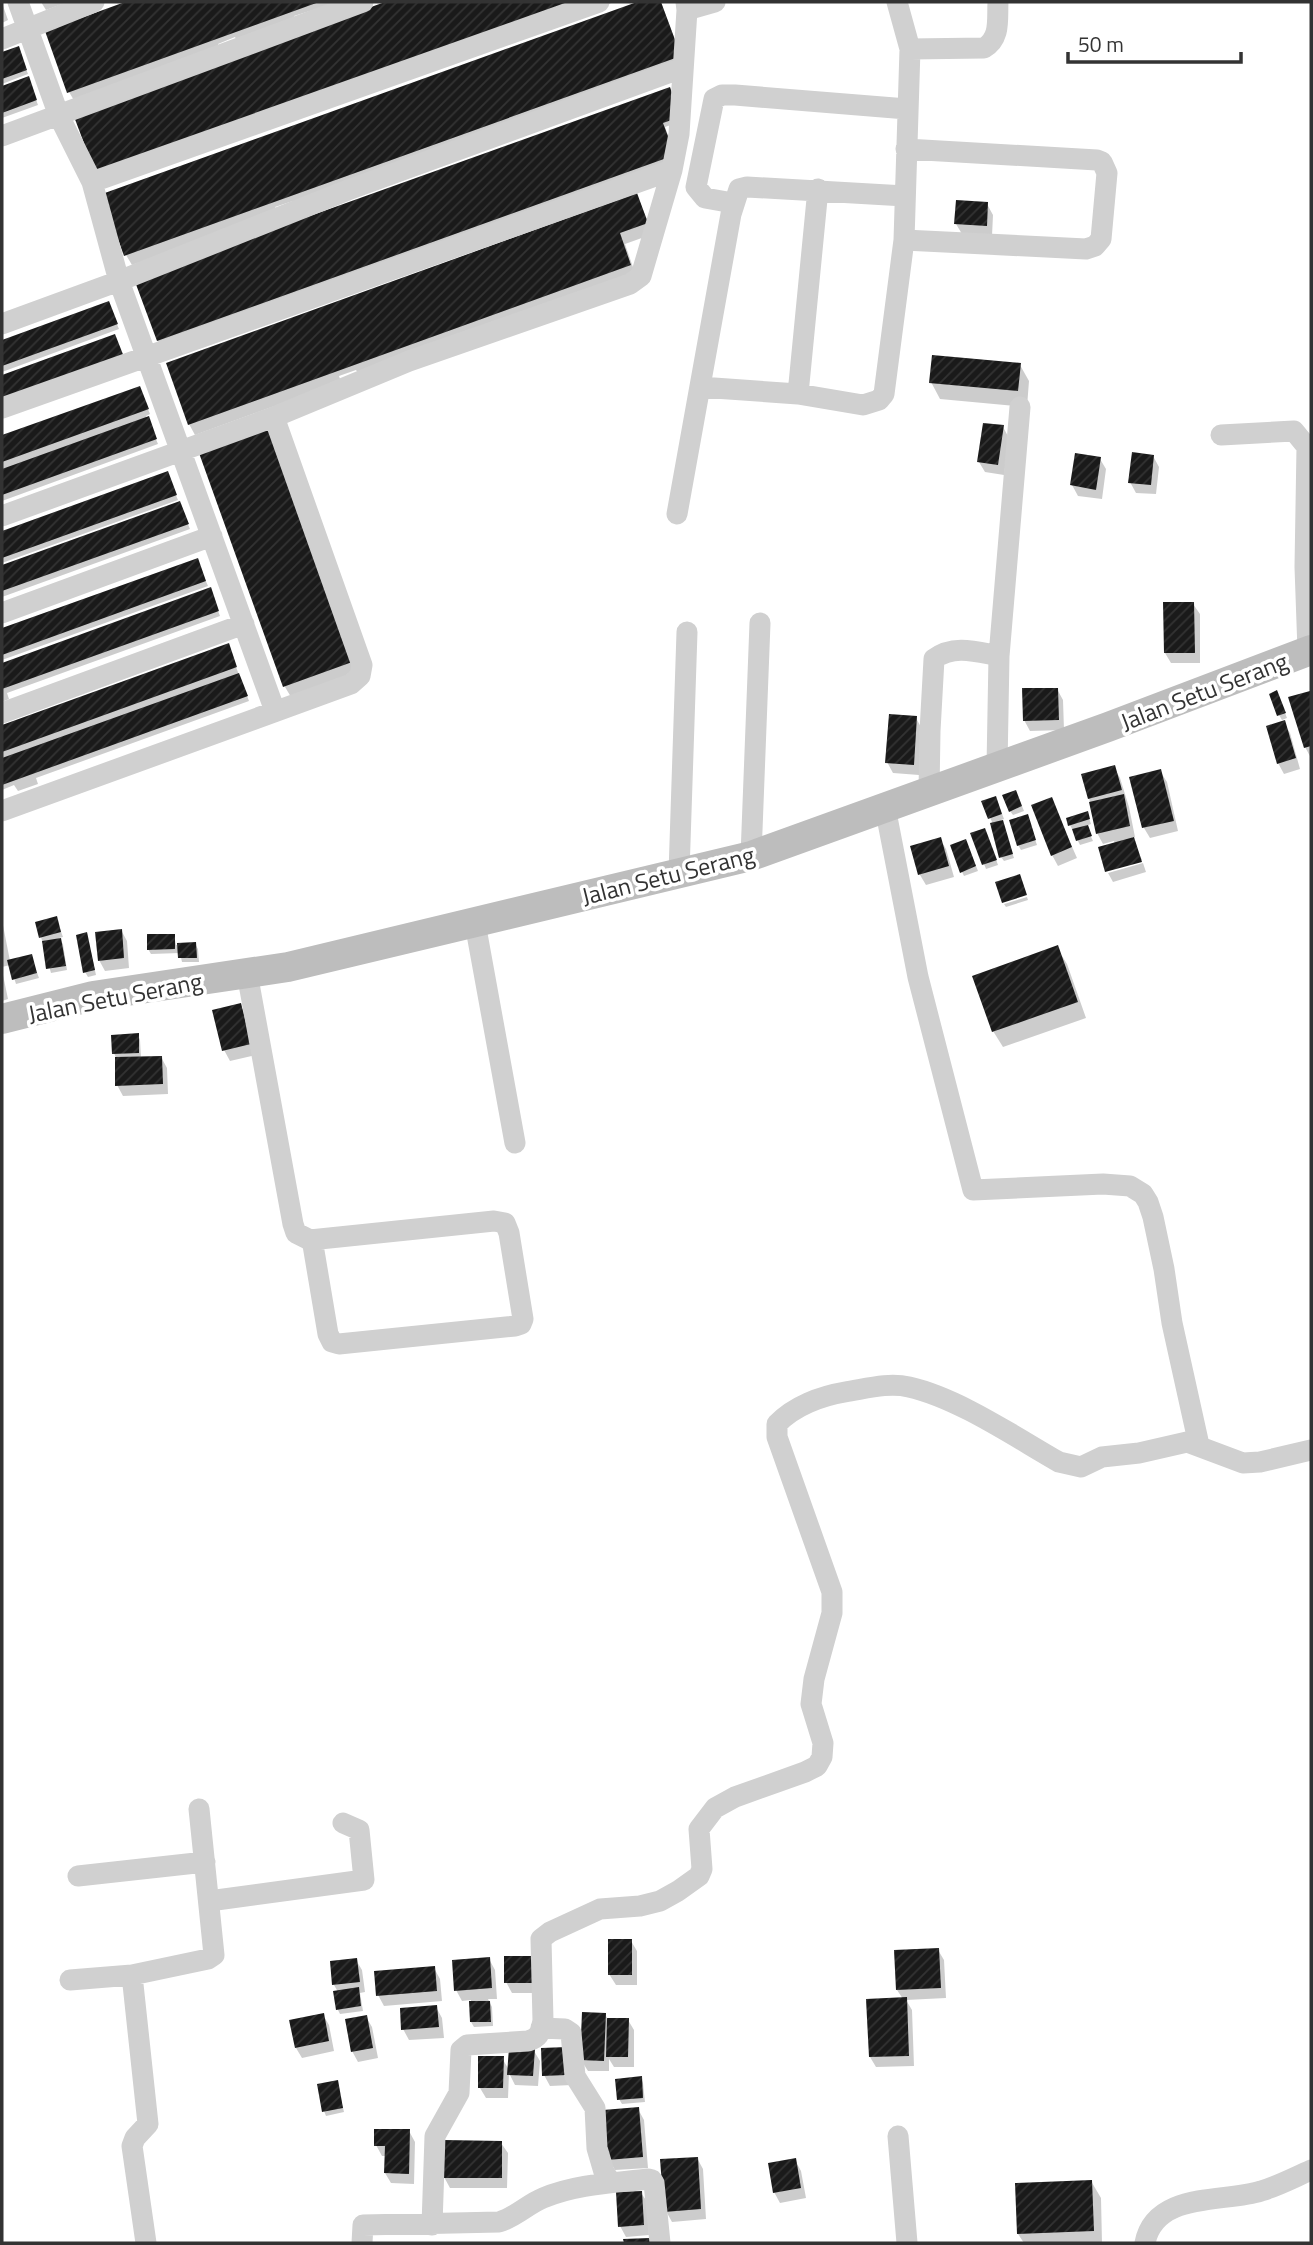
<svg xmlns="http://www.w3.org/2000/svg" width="1313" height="2245" viewBox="0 0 1313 2245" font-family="'Titillium Web',sans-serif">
<defs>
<pattern id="building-hatch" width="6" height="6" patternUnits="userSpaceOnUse" patternTransform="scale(1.75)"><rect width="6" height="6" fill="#1a1a1a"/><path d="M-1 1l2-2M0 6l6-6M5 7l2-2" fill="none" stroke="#333"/></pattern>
</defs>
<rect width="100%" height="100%" fill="#fff"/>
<!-- shadow -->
<path fill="#0003" d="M41 2H68L46 10Z
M130 2H355L310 11 294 16 296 23 238 43 235 37 218 44 220 50 75 102 69 92 47 32Z
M390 2H614L343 99 300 34Z
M642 2H661L685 67 296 206 293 201 275 207 278 213 132 265 126 255 268 136Z
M2 3 8 20 2 23Z
M18 48 28 74 2 84V54Z
M28 78 38 105 2 118V88Z
M669 89 682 121 665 127 679 166 164 351 158 341 137 280Z
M637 195 653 234 625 244 636 276 360 376 356 370 339 376 341 382 195 435 189 424Z
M987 204 993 215 992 236 962 234 956 224Z
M108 303 119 329 2 372V342Z
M1020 365 1029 381 1027 407 940 399 931 382Z
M139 388 150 414 146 416 158 444 2 501V438Z
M1003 427 1009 438 1004 475 985 472 979 462Z
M201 455 360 672 291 697 285 687Z
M1153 456 1159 467 1156 494 1136 493 1130 482Z
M1100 459 1106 469 1102 499 1078 496 1072 485Z
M167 474 178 500 2 563V533Z
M179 503 190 529 2 597V567Z
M197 560 208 586 2 660V630Z
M210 590 220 616 7 693 9 699 2 702V665Z
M1193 604 1200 614V663H1171L1165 653Z
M228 646 249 701 36 778 38 784 18 791 14 785 2 790V727Z
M1057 689 1063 700 1064 730 1030 731 1024 720Z
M1309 693 1311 697V758L1305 747Z
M1279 697 1287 718 1282 720 1279 715Z
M916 718 922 729 919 775 893 773 887 762Z
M1284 723 1290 733 1300 769 1284 774 1278 763Z
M1114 767 1120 778 1129 807 1135 837H1132L1142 860 1107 870 1115 844 1114 841 1103 844 1097 833 1089 798Z
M1160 771 1167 782 1178 831 1150 838 1144 828Z
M1018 796 1024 811 1013 815 1010 811Z
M1051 799 1077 858 1058 866 1052 855Z
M983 802 998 803 1004 819 1001 820 1014 858 1004 861 1001 857 993 824Z
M1027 816 1037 845 1021 850 1018 845Z
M1089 818 1091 824 1086 826 1093 841 1080 845 1070 825Z
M972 834H987L998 865 986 869Z
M940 839 946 849 954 877 926 885 920 875 912 847Z
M968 846 978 871 964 876 962 872Z
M1143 863 1146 872 1113 882 1108 873Z
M1027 897 1028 900 1006 907 1004 904Z
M56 918 63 937 59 938 63 944 67 970 51 973 41 937Z
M2 920 10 961 31 956 39 978 16 984 10 965 2 967Z
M121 930 127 941 129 968 105 971 99 960Z
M87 934 96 975 88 977 85 972Z
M174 935 176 945 195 944 198 949 199 962H182L180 953 151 954 148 949Z
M1057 948 1067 964 1086 1018 1003 1047 993 1031Z
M2 970 8 999 2 1001Z
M240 1005 246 1016 256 1055 230 1061 224 1050Z
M138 1035 140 1040 141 1058 161 1057 167 1068 168 1094 123 1096 117 1085 116 1058 114 1053Z
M631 1941 637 1951V1985H616L609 1974Z
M938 1950 944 1960 946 1998 906 2000 912 2010 914 2066 876 2067 870 2057 903 1999 897 1990Z
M506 1958 542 1993H512L506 1982Z
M489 1959 495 1970 497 1999H488L492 2007 493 2026 474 2027 471 2022V2000L462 2001 456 1990Z
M356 1960 362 1970 365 1992 360 1993 363 2011 340 2014 338 2010V1992L334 1985Z
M434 1968 440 1979 442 2001 384 2006 378 1995Z
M436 2007 442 2018 444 2038 409 2040 403 2029Z
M605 2014 608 2020H628L634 2030V2067H614L609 2059V2071H588L581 2060Z
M323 2015 329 2025 334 2051 302 2058 296 2048Z
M366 2017 372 2027 378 2058 358 2062 352 2051Z
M543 2049 572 2085 550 2086 544 2075Z
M534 2051 540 2061 538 2086 515 2085 509 2073 508 2098H486L480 2088 502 2058 509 2070Z
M641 2078 643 2083 645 2102 622 2104 619 2099Z
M337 2082 344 2112 326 2116 324 2111Z
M638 2109 644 2120 648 2168 615 2170 609 2160Z
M409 2131 415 2142 414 2184 391 2183 385 2173 386 2156H382L376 2145Z
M501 2143 508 2153 507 2188H450L444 2177Z
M697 2158 703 2169 706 2219 672 2222 666 2211Z
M795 2160 801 2171 806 2198 780 2203 774 2192Z
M1091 2181 1101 2198 1102 2243H1024L1018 2234Z
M641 2193 648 2203 649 2235 626 2237 620 2226Z"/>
<!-- building -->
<path fill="url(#building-hatch)" d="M125 2H319L67 93 45 31Z
M385 2H579L96 175 73 114Z
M637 2H661L681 56 124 256 102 194Z
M19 46 27 70 2 79V52Z
M29 76 37 100 2 113V86Z
M670 87 680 117 663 123 675 155 157 341 134 279Z
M637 193 648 223 620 233 631 265 188 425 166 363Z
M956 200 988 202 987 226 954 224Z
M109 301 118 324 2 366V340Z
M115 334 124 357 2 401V375Z
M932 355 1021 363 1018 391 929 383Z
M140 386 149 409 2 462V435Z
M149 416 157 439 2 495V469Z
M983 423 1004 425 998 465 977 462Z
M271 428 355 661 283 687 199 453Z
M1132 452 1154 455 1151 485 1128 483Z
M1075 453 1101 457 1096 490 1070 485Z
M168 471 177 495 2 558V531Z
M180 501 189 524 2 591V565Z
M198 558 206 581 2 655V628Z
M211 587 219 611 2 689V663Z
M1163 602H1194L1195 653H1164Z
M229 643 237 667 2 752V725Z
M239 673 248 696 2 785V758Z
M1022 688H1058L1059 720 1023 721Z
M1277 690 1286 713 1277 716 1269 694Z
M1310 691 1311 746 1304 748 1288 697Z
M889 714 917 716 914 765 885 763Z
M1285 720 1296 758 1277 764 1266 726Z
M1115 765 1122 790 1088 799 1081 774Z
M1161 769 1174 821 1142 828 1129 777Z
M1016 790 1022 806 1009 812 1002 795Z
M1124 794 1130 826 1096 834 1089 802Z
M996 796 1002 814 988 819 981 801Z
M1052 797 1072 847 1051 856 1031 805Z
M1088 811 1090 819 1068 826 1066 818Z
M1028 814 1036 840 1017 846 1009 820Z
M1003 820 1013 854 999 858 990 823Z
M1088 825 1092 836 1076 841 1072 829Z
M985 828 997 860 982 865 970 833Z
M941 837 949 866 918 875 910 846Z
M1134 837 1142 862 1105 872 1098 847Z
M966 839 976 866 960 873 950 845Z
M1020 874 1027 895 1002 903 995 882Z
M57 916 61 932 39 938 35 922Z
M122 929 124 958 98 961 95 932Z
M87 932 95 970 83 973 76 935Z
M147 934H175V949L147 950Z
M61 938 66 966 46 969 42 941Z
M196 942 197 958H178L177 943Z
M1058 945 1078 1002 992 1032 972 976Z
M32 954 37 973 12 980 7 960Z
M241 1003 251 1044 222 1051 212 1010Z
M139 1033V1053L112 1054 111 1035Z
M162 1056 163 1084 115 1086V1057Z
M608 1939H632V1975H608Z
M939 1948 941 1988 896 1990 894 1950Z
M504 1956H537V1983H504Z
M490 1957 492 1988 454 1991 452 1960Z
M357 1958 360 1982 332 1985 330 1961Z
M435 1966 437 1991 376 1996 374 1971Z
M359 1987 361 2006 336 2010 333 1991Z
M907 1997 909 2056 869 2057 866 1999Z
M469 2001H490L491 2022H470Z
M437 2005 439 2027 401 2030 400 2008Z
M582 2012 606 2013 604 2061 580 2060Z
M324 2013 329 2041 295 2048 289 2020Z
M367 2015 373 2048 351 2052 345 2019Z
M607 2018H629L628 2057H606Z
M509 2047 535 2049 533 2076 507 2075Z
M567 2047V2075L542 2076 541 2048Z
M478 2056H504L503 2088H478Z
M642 2076 643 2098 617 2100 615 2079Z
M338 2080 343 2108 322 2112 317 2084Z
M639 2107 643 2157 607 2160 603 2110Z
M374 2129H410L409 2174 384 2173 385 2146H374Z
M443 2140 502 2141V2178H442Z
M698 2157 701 2209 664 2212 660 2159Z
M796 2158 801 2188 773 2193 768 2163Z
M1092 2180 1094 2231 1017 2234 1015 2183Z
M642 2191 644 2225 618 2227 616 2192Z
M650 2238V2243H624L623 2239Z"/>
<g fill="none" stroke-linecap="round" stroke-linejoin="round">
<!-- street -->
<path stroke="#d0d0d0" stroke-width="21" d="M18 2 59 116 92 182 119 281 275 711
M687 10 715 2
M2 39 94 2
M910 49 984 48C1001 38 997 19 998 2
M2 136 363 2
M92 182 599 2
M733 203 705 198 696 187 714 99 722 95H735L907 109
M904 240 1086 249 1095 246 1101 239 1107 173 1102 162 1097 160 906 149
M2 324 119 281 348 190 682 68
M700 387 798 394 863 405 879 400 884 394 904 240 910 49 897 2
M798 394 818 189
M2 408 672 170
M1221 435 1294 431 1307 447 1305 567 1308 651
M677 514 731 214 739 189 747 187 905 196
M2 516 274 417 409 361 630 284 641 276 672 170 679 134 687 10 686 2
M2 613 212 536
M2 713 244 624
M997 767 999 656 1020 407
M929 792 930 731 934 659C954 644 977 652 999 656
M885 807 918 977 973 1190 1103 1184 1130 1186 1143 1194 1148 1202 1153 1217 1164 1269 1172 1323 1199 1445
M2 811 351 684 360 676 362 665 274 417
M751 856 760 623
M679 873 687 632
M475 923 515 1143
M247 973 293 1224 296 1233 310 1240 313 1245 328 1334 332 1342 339 1344 515 1326 521 1324 523 1319 509 1233 505 1223 494 1221 310 1240
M78 1876 205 1862
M209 1901 364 1880 359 1830 343 1823
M70 1980 132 1975
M541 2028 565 2029 571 2033 575 2076 595 2108 597 2148 604 2172 610 2181
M898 2136 907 2243
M432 2225 435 2136 459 2093 461 2050 467 2045 528 2041C540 2037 540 2033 543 2021L541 1939 550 1932 600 1909 640 1906 660 1901 678 1891 699 1876 702 1869 699 1829 715 1808 735 1797 805 1772 817 1766 822 1757 823 1743 811 1704 814 1679 832 1613V1592L777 1437V1424C794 1406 821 1396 845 1392 865 1389 888 1382 909 1387 958 1398 1015 1437 1059 1462L1081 1467 1102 1457 1139 1453 1187 1442 1243 1463 1260 1462 1311 1450
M146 2243 132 2146 135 2138 148 2124 132 1975 208 1959 214 1955 199 1809
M362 2243 363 2225 499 2222C516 2217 528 2204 543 2198 576 2184 613 2183 648 2179L652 2180 654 2183 660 2243
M1145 2243C1155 2191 1225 2203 1261 2191 1278 2186 1295 2177 1311 2170"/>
<!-- secondary -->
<path stroke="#bdbdbd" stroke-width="30" d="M2 1019 93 996 288 967 751 856 1108 727 1311 650"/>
</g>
<g text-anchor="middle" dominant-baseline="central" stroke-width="7" stroke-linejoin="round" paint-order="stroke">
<!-- street labels -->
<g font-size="24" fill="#333" stroke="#fff">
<text transform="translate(1204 691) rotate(-21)">Jalan Setu Serang</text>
<text transform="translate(668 875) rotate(-14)">Jalan Setu Serang</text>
<text transform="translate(115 997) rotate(-11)">Jalan Setu Serang</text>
</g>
</g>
<!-- border -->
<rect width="1313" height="2245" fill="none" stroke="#333333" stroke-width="7"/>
<!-- scale -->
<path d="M1068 52v10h173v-10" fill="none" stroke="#333333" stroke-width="3.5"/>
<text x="1078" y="52" font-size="21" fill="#333333" stroke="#ffffff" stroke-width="5" paint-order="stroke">50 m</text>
</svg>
